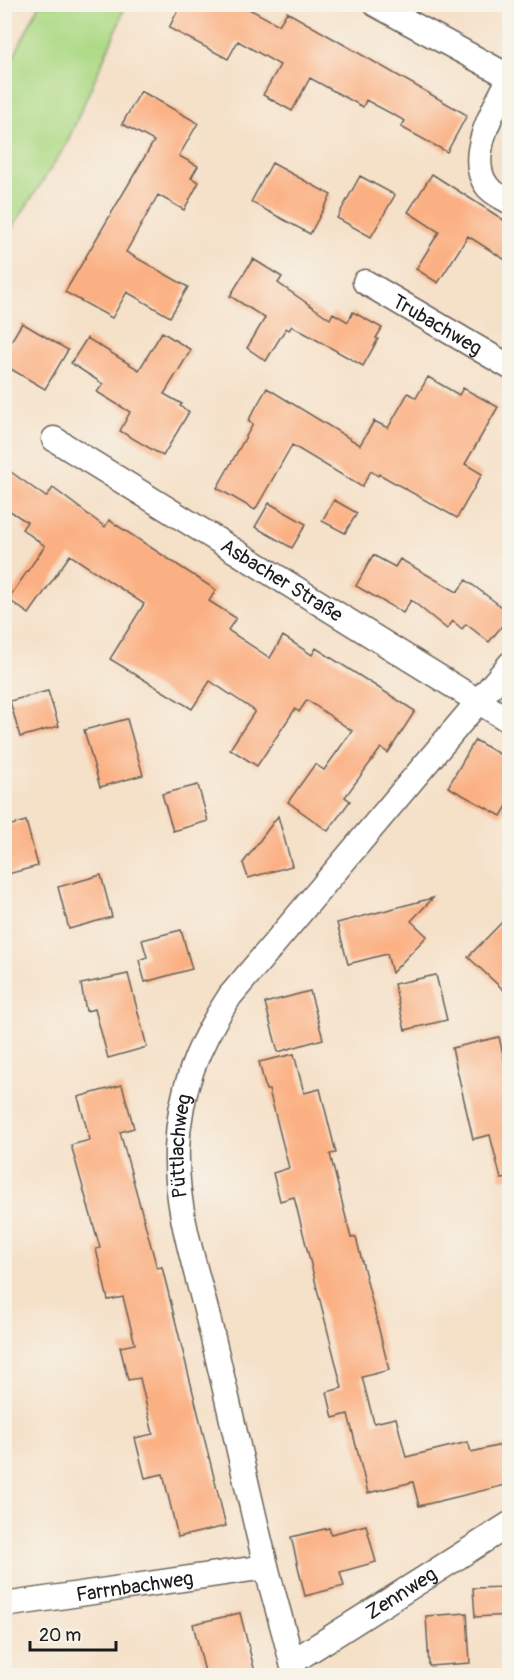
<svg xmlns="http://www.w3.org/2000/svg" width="514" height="1680" viewBox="0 0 514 1680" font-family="Pangolin,sans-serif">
<rect width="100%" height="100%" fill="#f7f3e8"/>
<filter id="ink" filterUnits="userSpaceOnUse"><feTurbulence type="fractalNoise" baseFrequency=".0167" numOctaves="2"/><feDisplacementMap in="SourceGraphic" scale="12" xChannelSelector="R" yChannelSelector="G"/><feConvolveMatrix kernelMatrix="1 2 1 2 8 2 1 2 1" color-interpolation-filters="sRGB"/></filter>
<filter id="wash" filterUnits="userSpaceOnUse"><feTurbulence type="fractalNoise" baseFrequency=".008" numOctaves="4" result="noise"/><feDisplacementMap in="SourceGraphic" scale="24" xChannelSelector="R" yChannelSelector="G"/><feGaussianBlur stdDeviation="1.35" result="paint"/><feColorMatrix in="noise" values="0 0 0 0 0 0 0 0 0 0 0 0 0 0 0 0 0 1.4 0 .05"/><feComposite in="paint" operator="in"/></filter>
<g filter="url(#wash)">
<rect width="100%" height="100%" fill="#f5e0c8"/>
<!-- green -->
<path fill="#adda86" stroke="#647b51" stroke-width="1.5" d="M39 5H125L118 26 66 145 5 239V75Z"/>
<g id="blocks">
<!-- building -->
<path fill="#fbb083" d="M181 4H240L279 25 287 12 467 115 447 152 401 127 405 121 366 100 363 107 310 78 292 111 263 95 280 65 238 41 228 59 169 28Z
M141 91 198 123 179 156 198 166 191 178 199 182 184 210 158 195 126 252 188 287 170 317 127 292 112 318 65 292 154 141 122 124Z
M272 163 331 195 310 234 251 202Z
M432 174 510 224V263L468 236 438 283 416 269 439 232 408 212Z
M360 176 395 195 371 237 337 218Z
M253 259 282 277 278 283 330 319 333 313 348 322 353 312 382 328 376 338 378 339 363 366 292 326 289 330 286 328 266 361 247 348 265 318 230 296Z
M22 323 68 350 45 389 4 365V353Z
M162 332 191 350 164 394 182 404 180 406 189 412 163 456 120 431 130 412 97 392 103 384 71 363 87 338 139 370Z
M428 377 459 395 463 388 498 407 465 464 482 474 457 518 379 474 378 476 371 471 362 487 292 445 255 510 217 488 253 424 248 421 267 388 360 445 374 421 388 428 408 393 416 398Z
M4 467 46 497 53 488 105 527 109 520 216 590 209 601 236 618 228 630 270 658 283 636 312 655 316 648 415 711 388 753 381 748 345 797 350 801 328 831 288 802 315 764 324 770 352 731 307 700 299 712 295 709 257 766 230 749 255 711 210 681 192 709 110 659 144 604 70 555 29 614 8 599 45 546 22 529 27 522 4 507Z
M334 500 357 513 345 533 322 521Z
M269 503 306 524 292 548 255 527Z
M373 555 395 567 400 559 457 592 466 580 510 613V616L489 642 466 624 462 629 453 621 447 629 411 600 403 613 356 586Z
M48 691 59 726 20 737 10 701Z
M127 719 143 775 100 787 84 730Z
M475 740 510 760V801L501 816 448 787Z
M198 785 208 821 173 831 162 794Z
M278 816 292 866 248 878 243 863Z
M26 821 38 866 4 875V827Z
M101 875 112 917 69 929 58 887Z
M433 898 411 921 427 936 392 973 387 954 348 964 337 923Z
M510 914V996L468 957Z
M181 930 192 969 145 982 139 960 147 957 142 940Z
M128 974 147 1047 108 1058 95 1009 86 1011 81 984Z
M436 975 447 1020 405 1030 394 984Z
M310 991 323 1039 278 1052 265 1003Z
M499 1037 510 1084V1178L501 1179 490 1135 473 1139 452 1048Z
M294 1054 304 1093 320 1089 336 1153 330 1154 351 1238 356 1237 389 1370 362 1377 374 1423 396 1418 406 1457 468 1442 471 1452 510 1443V1484L419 1506 413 1482 368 1493 348 1414 333 1418 327 1392 342 1388 294 1197 280 1201 273 1173 289 1168 269 1090H266L259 1062Z
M122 1085 134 1128 120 1132 157 1268 162 1267 226 1526 178 1537 163 1474 145 1478 135 1438 153 1434 140 1378 128 1380 120 1347 135 1344 123 1297 108 1300 96 1249 100 1248 71 1145 90 1140 78 1097Z
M366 1525 376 1562 340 1572 344 1586 305 1596 291 1537 329 1528 331 1534Z
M510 1587V1615L475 1617 473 1588Z
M240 1613 256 1676H206L193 1624Z
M467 1613 470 1663 429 1666 426 1616Z"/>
</g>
</g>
<g filter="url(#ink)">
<use href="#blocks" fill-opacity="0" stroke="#686158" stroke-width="1.5"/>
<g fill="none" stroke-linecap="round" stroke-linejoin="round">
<!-- street casing -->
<g stroke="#686158" stroke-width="27">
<g id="street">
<path d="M375 4 510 77"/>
<path d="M510 78C495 106 465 157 487 186 492 193 502 197 510 202"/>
<path id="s1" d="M365 282 510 367"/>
<path id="s2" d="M54 439 510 721"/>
<path id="s3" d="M4 1605 266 1567"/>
<path id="s4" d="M292 1662 510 1524"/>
<path id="s5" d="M295 1676C287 1639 275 1602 266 1566 246 1485 229 1403 209 1322 195 1264 175 1209 177 1149 179 1091 198 1044 230 996L510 664"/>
</g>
</g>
<!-- street -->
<use href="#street" stroke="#fff" stroke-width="24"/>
</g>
</g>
<g text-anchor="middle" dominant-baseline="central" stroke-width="5" stroke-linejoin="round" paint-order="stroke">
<!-- street labels -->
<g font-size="20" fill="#1c1c1c" stroke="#f7f3e8">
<text stroke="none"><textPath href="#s1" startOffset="84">Trubachweg</textPath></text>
<text stroke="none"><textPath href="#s2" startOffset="268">Asbacher Straße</textPath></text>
<text stroke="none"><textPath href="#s5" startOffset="544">Püttlachweg</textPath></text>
<text stroke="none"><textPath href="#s3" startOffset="132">Farrnbachweg</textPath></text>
<text stroke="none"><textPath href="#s4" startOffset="129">Zennweg</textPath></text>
</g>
</g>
<!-- margin -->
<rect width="514" height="1680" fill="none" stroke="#f7f3e8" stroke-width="24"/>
<!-- scale -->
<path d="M30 1641v9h86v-9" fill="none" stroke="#1c1c1c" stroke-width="3"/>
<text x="39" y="1641" font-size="18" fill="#1c1c1c" stroke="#f7f3e8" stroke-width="4.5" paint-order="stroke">20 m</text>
</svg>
